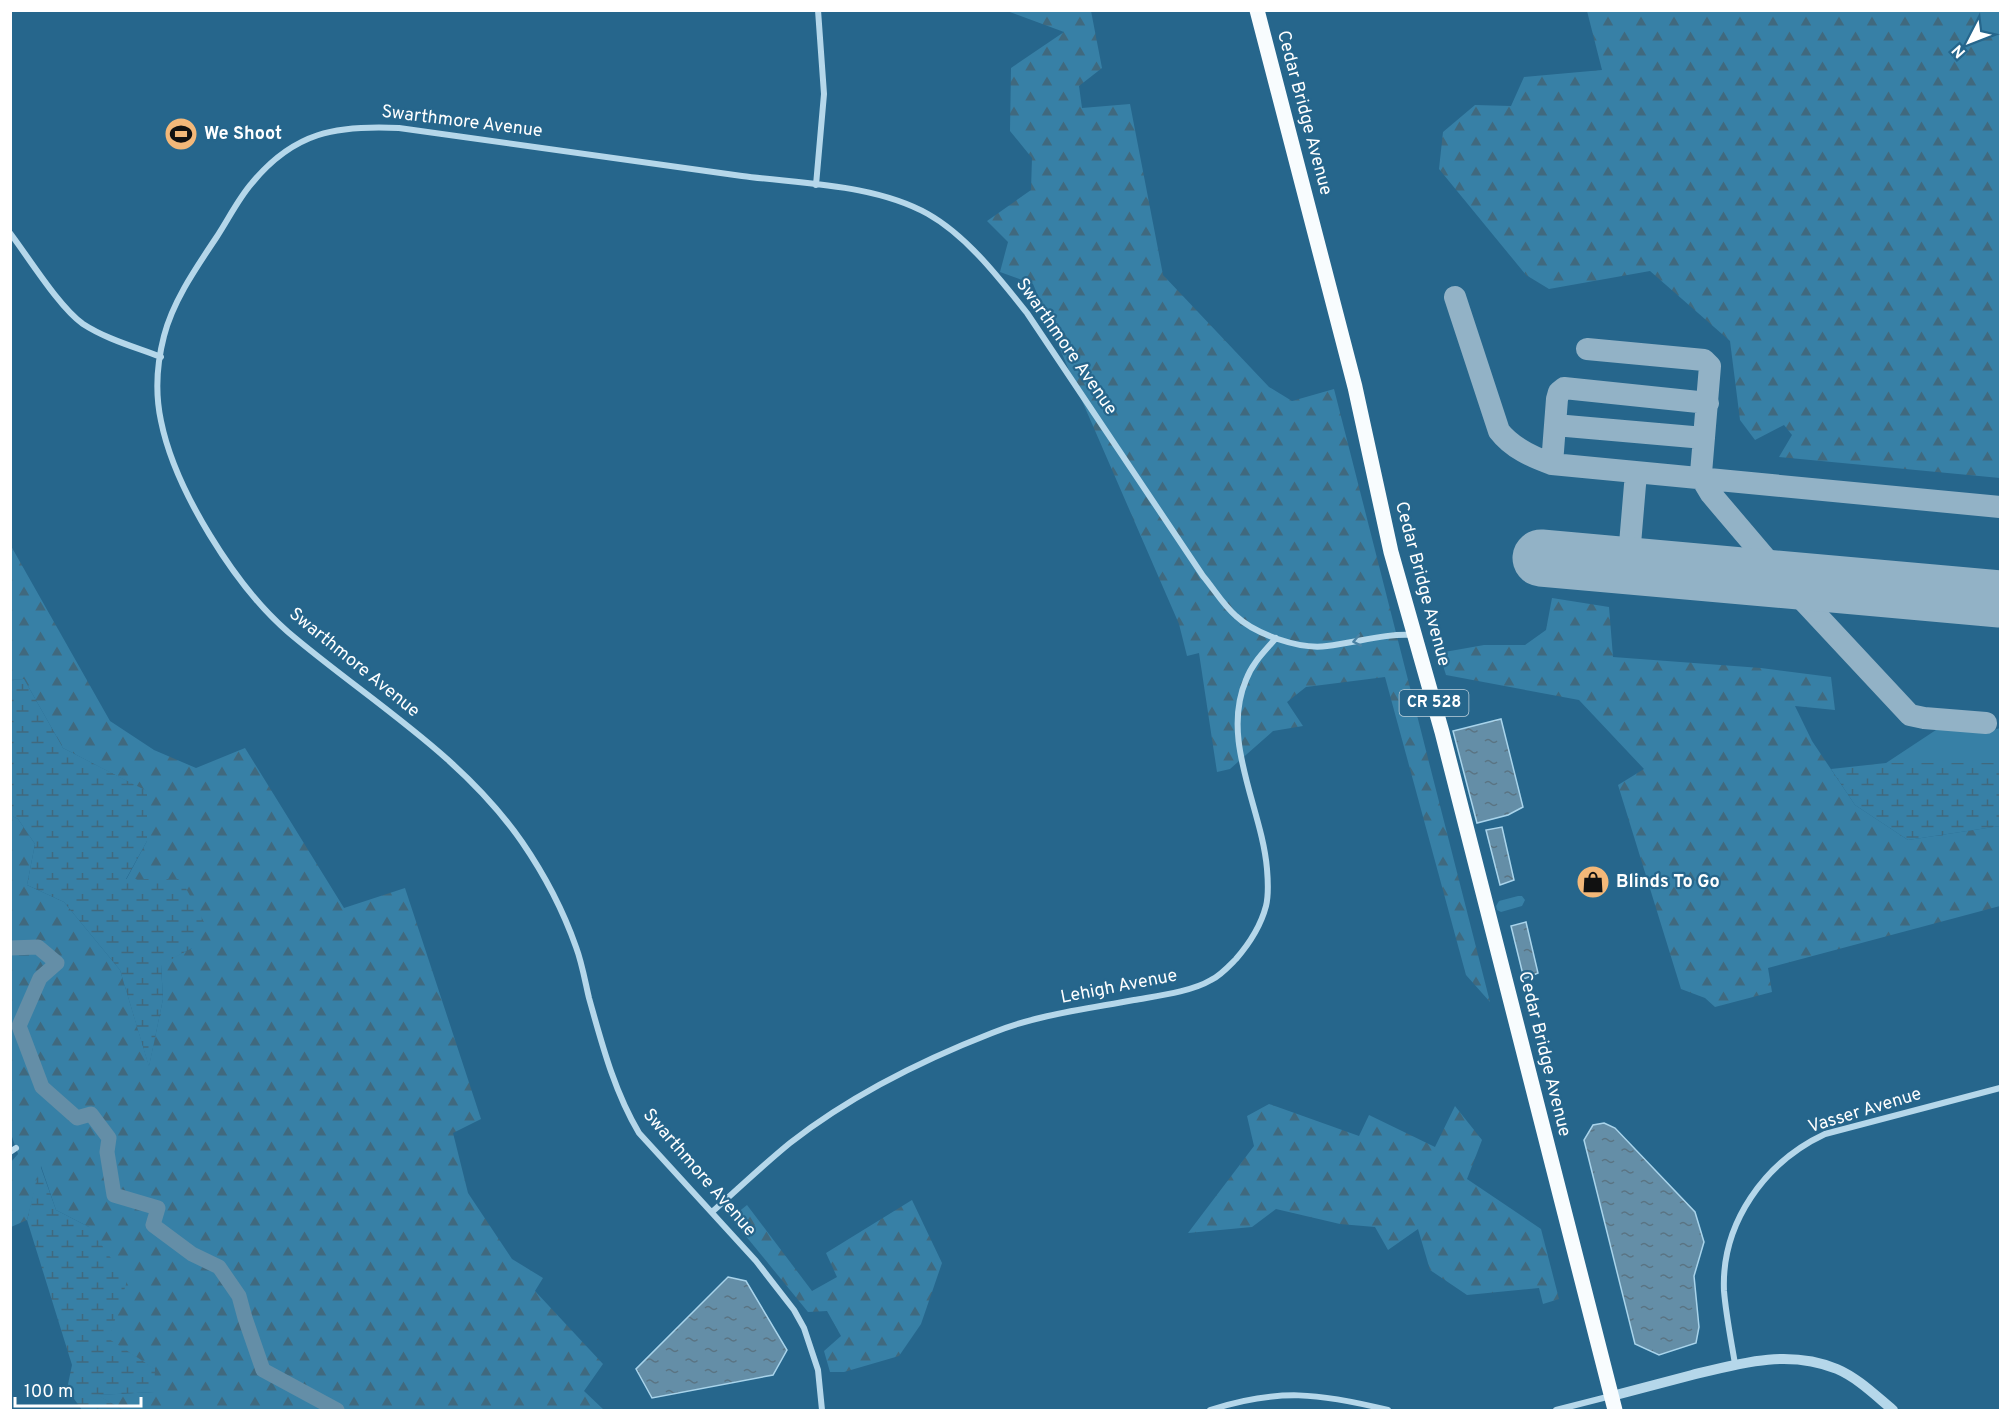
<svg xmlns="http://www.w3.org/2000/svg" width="2011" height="1421" viewBox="0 0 2011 1421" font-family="Overpass,sans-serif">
<defs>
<pattern id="forest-firs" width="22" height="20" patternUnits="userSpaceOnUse" patternTransform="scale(1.5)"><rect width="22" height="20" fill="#3780a6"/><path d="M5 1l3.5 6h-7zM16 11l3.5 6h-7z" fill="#40697e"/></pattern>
<pattern id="wetland-marsh" width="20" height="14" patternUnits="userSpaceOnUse" patternTransform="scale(1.5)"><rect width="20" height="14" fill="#3780a6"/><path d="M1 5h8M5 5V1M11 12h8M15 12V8" fill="none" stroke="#40697e"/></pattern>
<pattern id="water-ripples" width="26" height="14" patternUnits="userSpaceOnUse" patternTransform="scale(1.5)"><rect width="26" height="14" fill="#648ea7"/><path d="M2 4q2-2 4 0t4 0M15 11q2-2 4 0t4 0" fill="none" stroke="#5a7483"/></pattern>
</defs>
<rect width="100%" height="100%" fill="#26668c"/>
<!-- green -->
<path fill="#3780a6" d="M1296 59 1298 71 1287 74 1284 62Z
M1945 724 1987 732 2000 728V763H1886Z
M1518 896H1522L1525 900 1522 906 1501 912 1497 910 1496 906 1499 901Z"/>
<!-- forest -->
<path fill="url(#forest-firs)" d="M1007 11H1091L1102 68 1079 86 1082 108 1130 104 1163 275 1269 387 1292 401 1334 389 1490 1002 1466 975 1385 677 1306 687 1287 702 1303 726 1273 731 1230 769 1217 772 1199 653 1187 656 1179 624 1073 380 1033 284 1000 272 1008 242 987 221 1031 190 1032 158 1010 131 1011 68 1064 32Z
M1587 11H2000V478L1779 457 1792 435 1784 425 1755 440 1740 420 1730 341 1650 271 1549 289 1526 275 1439 169 1443 132 1475 105 1511 106 1524 77 1602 70Z
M11 546 110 721 154 750 196 768 245 748 344 908 405 888 481 1119 453 1133 468 1193 512 1259 543 1278 535 1291 603 1364 584 1391 604 1410H123L97 1395 154 1392V1369L108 1339 89 1227 56 1210 41 1166 27 1220 11 1227V1162L18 1154 11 1134V815L18 819 35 844 27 885 64 902 120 970 149 1066 163 999 161 964 192 948 126 880 147 841 146 791 63 748 24 679 11 680Z
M1552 598 1609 607 1613 657 1761 668 1831 677 1835 710 1795 706 1812 741 1855 805 1908 840 2000 826V906L1768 968 1772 992 1715 1007 1705 998 1681 989 1618 785 1644 769 1579 700 1446 675 1439 653 1484 645H1525L1546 630Z
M1269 1104 1359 1136 1369 1115 1435 1147 1455 1106 1482 1140 1467 1179 1541 1229 1559 1299 1543 1304 1539 1288 1467 1295 1430 1270 1418 1229 1388 1250 1375 1227 1340 1224 1276 1209 1252 1227 1188 1233 1254 1146 1247 1116Z
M912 1200 942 1263 921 1324 899 1356 844 1372H830L824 1351 841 1336 827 1311 808 1312 731 1218 747 1205 812 1291 837 1277 826 1253Z"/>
<!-- wetland -->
<path fill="url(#wetland-marsh)" d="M24 679 63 748 147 791V841L126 879H181L204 922 192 948 161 965 163 999 149 1067 120 970 64 902 27 885 35 844 18 819 10 815 11 680Z
M1886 763H2000V826L1908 840 1855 805 1831 769Z
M40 1165 56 1210 89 1227 127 1281 109 1339 155 1369 154 1392 98 1395 123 1410H82L67 1389 72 1365 27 1220Z"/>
<!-- water -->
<path fill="url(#water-ripples)" stroke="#a9d4eb" stroke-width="1.5" d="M1501 719 1523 807 1508 815 1477 823 1453 731Z
M1502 827 1514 880 1500 885 1486 830Z
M1526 922 1538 973 1524 979 1511 926Z
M1604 1123 1615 1128 1695 1212 1704 1242 1694 1276 1699 1327 1696 1343 1659 1355 1635 1344 1584 1140 1593 1125Z
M728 1277 746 1281 787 1350 773 1375 652 1398 636 1369Z"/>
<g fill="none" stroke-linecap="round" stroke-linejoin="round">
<!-- river -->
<path stroke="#648ea7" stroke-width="15" d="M10 948 38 947 57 963 40 978 19 1026 42 1087 77 1118 91 1114 109 1138 107 1152 114 1195 158 1208 153 1225 192 1254 219 1267 239 1296 245 1318 263 1370 337 1410"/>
<!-- taxiway -->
<path stroke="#92b2c6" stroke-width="22" d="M1455 297 1499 431C1512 448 1532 457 1552 464L2000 507
M1587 349 1704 360 1710 366 1701 473 1702 479 1711 494 1784 580 1910 715 1924 718 1986 723
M1555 425 1704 438
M1552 464 1557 399 1559 392 1564 388 1708 403
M1636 473 1629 556 1637 566"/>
<!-- runway -->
<path stroke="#92b2c6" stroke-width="57" d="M1541 558 2000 599"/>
<!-- minor -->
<path stroke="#b5d7ea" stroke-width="6" d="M816 185 824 94 818 10
M10 233C29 258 59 307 83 324 106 339 135 347 161 357
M10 1152 16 1148
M712 1212C738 1189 763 1165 790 1143 850 1096 920 1061 992 1033 1036 1015 1086 1009 1134 1000 1156 996 1191 992 1211 980 1220 976 1229 966 1236 959 1249 944 1261 925 1266 906 1269 894 1268 881 1267 869 1262 808 1220 741 1246 680 1252 663 1265 651 1276 638
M1735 1364C1731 1340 1726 1315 1724 1291 1721 1223 1765 1162 1825 1134L2000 1088
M822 1410 818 1370 804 1328 794 1310 756 1261 639 1133C614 1091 602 1044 589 998 585 981 582 963 576 947 563 910 544 874 522 842 461 754 368 700 288 632 235 586 175 490 161 421 155 393 157 363 164 336 173 301 196 268 216 238 228 220 238 199 252 183 294 132 336 125 399 128 513 143 627 159 742 176 802 184 874 184 928 214 967 236 1000 279 1027 313L1203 576C1214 589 1223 605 1236 616 1255 634 1300 650 1327 646 1356 643 1384 633 1414 635
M1210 1410C1278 1388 1319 1393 1388 1410
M1556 1410 1611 1396"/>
<!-- tertiary -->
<path stroke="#b5d7ea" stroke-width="10" d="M1612 1396C1638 1389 1665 1382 1692 1375 1740 1363 1789 1349 1837 1369 1858 1378 1876 1396 1893 1410"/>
<!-- primary -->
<path stroke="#f8fcfe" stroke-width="15" d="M1257 10 1355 387 1391 552 1442 732 1615 1410"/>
</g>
<!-- one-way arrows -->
<defs><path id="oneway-chevron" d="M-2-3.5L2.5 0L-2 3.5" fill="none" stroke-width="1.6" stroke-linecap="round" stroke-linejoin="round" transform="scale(1.5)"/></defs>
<use stroke="#4a82a4" href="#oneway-chevron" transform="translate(1357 641) rotate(169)"/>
<!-- icons -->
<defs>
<g id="stadium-disc" transform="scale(1.725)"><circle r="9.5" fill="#f3b879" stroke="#26668c"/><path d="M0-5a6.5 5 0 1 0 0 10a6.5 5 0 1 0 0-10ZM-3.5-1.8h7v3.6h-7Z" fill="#111"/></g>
<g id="shop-disc" transform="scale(1.725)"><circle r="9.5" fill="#f3b879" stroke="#26668c"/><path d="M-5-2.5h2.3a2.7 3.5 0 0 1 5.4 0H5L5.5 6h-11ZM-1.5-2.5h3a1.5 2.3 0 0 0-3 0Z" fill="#111"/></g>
</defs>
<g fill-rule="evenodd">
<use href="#stadium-disc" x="181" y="134"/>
<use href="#shop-disc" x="1593" y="882"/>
</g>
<g text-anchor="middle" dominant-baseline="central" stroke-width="4.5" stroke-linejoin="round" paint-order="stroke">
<!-- shield labels -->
<rect fill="#26668c" stroke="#bed1dc" stroke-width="1.5" x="1399.5" y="690" width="69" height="26" rx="4.5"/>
<g font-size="16" font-weight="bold" fill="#fff">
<text x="1434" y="703">CR 528</text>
</g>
<!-- street labels -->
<g font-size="18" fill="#fff" stroke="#26668c">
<text transform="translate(1304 113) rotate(75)">Cedar Bridge Avenue</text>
<text transform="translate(462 122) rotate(7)">Swarthmore Avenue</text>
<text transform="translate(1066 347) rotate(55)">Swarthmore Avenue</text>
<text transform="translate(1422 584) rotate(75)">Cedar Bridge Avenue</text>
<text transform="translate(354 663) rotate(39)">Swarthmore Avenue</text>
<text transform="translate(1119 987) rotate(-11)">Lehigh Avenue</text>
<text transform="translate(1544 1054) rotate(76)">Cedar Bridge Avenue</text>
<text transform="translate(1865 1111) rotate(-17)">Vasser Avenue</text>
<text transform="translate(699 1173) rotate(49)">Swarthmore Avenue</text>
</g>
<!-- poi labels -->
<g font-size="18" font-weight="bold" fill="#fff" stroke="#26668c" text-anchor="start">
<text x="204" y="134">We Shoot</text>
<text x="1616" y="882">Blinds To Go</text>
</g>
</g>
<!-- border -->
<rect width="2011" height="1421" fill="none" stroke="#ffffff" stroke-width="24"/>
<!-- north arrow -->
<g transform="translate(1969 42) rotate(228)" stroke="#26668c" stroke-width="4.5" paint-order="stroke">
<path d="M0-4.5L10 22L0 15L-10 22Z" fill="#ffffff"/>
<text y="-9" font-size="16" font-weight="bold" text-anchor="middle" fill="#ffffff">N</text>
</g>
<!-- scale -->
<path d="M15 1397v9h126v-9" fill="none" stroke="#ffffff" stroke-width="3"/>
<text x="24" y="1397" font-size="18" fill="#ffffff" stroke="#26668c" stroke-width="4.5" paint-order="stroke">100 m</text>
</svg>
